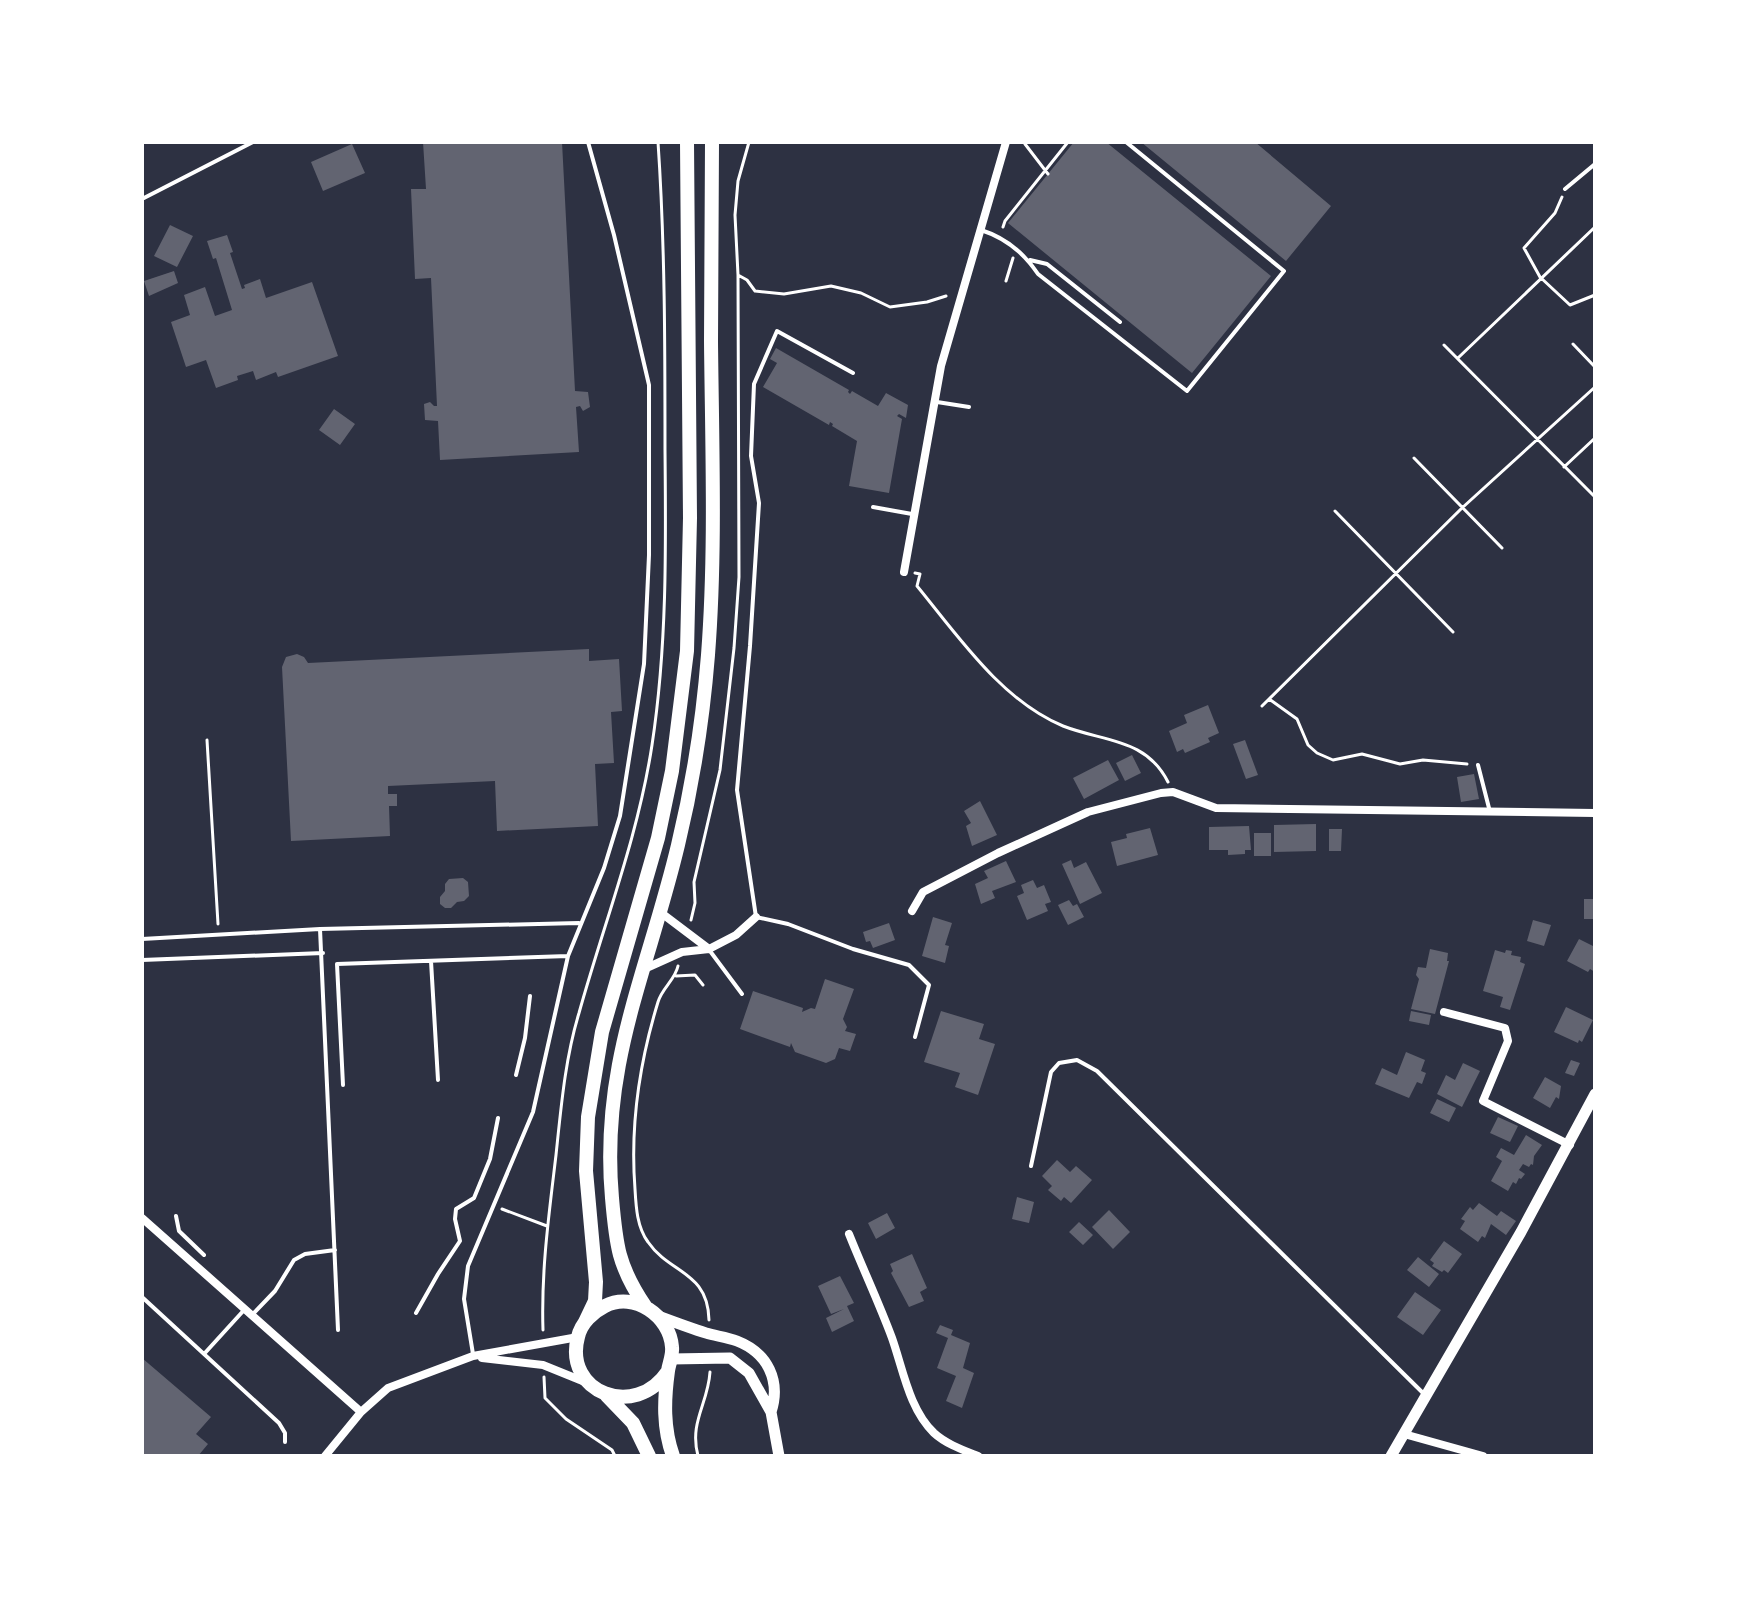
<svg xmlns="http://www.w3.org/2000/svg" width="1737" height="1598" viewBox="0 0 1737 1598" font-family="Lato,sans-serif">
<rect width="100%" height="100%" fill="#2d3142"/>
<!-- building -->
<path fill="#626471" d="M423 142H562L575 391 588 392 590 407 583 411 580 406 576 407 579 452 440 460 438 421 425 420 424 404 430 402 434 406H437L431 278 415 279 411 189H426Z
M1074 142H1106L1271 276 1192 373 1008 223Z
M1141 142H1255L1331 206 1286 261Z
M352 144 365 173 323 191 311 162Z
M170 225 193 236 177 267 154 256Z
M227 235 233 252 230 253 242 289 245 288 244 285 260 279 266 298 312 282 338 356 278 377 276 372 256 380 253 371 237 376 238 380 216 388 206 360 186 367 171 322 190 315 184 295 205 287 215 316 232 310 216 258 213 259 207 241Z
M174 271 178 283 149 296 144 281Z
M776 348 849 390 848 392 850 394 852 391 878 406 886 393 908 405 906 418 899 414 897 416 902 419 889 493 849 486 857 441 832 426 833 424 830 422 829 425 763 387 777 363 770 359Z
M334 409 355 424 340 445 319 430Z
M589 649V661L619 659 622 711 611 712 614 763 595 764 598 826 497 831 495 781 388 786V794H397V806H389L390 836 291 841 282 667 286 657 297 654 304 657 308 663Z
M1208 705 1219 733 1208 738 1210 742 1185 753 1183 749 1177 752 1169 731 1187 723 1184 715Z
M1245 740 1258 775 1246 779 1233 744Z
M1132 755 1141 773 1125 781 1116 763Z
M1108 760 1119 780 1084 799 1073 778Z
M1474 774 1479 799 1461 802 1457 777Z
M980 801 997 835 972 846 966 826 971 823 964 811Z
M1316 824V851L1274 852V825Z
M1249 826 1251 850H1245V854L1228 855V850H1209V827Z
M1150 828 1158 855 1117 866 1111 842 1127 838 1126 834Z
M1329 829H1342L1341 851H1329Z
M1254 833H1271V856H1254Z
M1071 860 1074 868 1086 862 1102 893 1080 904 1062 864Z
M1006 861 1016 882 992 891 995 898 981 904 975 884 988 878 984 871Z
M463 878 468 882 469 896 464 901 457 902 451 908H445L440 904V897L445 891V884L449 879Z
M1033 880 1037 888 1044 885 1051 902 1045 904 1048 911 1027 920 1017 896 1024 893 1021 885Z
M1584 899H1595V919H1584Z
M1069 900 1073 906 1077 904 1084 917 1068 925 1058 905Z
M933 917 952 923 945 945 949 946 945 963 922 956Z
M1533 920 1551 925 1544 946 1527 941Z
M889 923 895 940 873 948 870 941 866 942 863 932Z
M1579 939 1595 947V972L1590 969 1588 972 1567 961Z
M1430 949 1448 953 1447 961H1449L1435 1014 1411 1009 1419 979 1416 975 1418 967 1426 968Z
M1495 950 1505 953 1506 950 1512 951 1511 955 1521 957 1520 962 1525 964 1510 1010 1500 1007 1503 997 1483 991Z
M825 979 854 989 843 1019 847 1027 845 1031 856 1034 850 1051 839 1048 835 1059 826 1063 795 1052 791 1043 790 1047 740 1029 753 991 803 1008 802 1012 811 1008 815 1009Z
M1566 1007 1593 1020 1582 1042 1579 1040 1578 1043 1554 1032Z
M941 1011 984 1024 979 1039 995 1044 978 1095 955 1087 960 1073 924 1062Z
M1411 1011 1431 1015 1429 1025 1409 1021Z
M1406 1052 1425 1060 1421 1071 1426 1073 1422 1084 1417 1082 1409 1098 1375 1084 1382 1068 1397 1075Z
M1571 1060 1580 1063 1574 1076 1565 1073Z
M1463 1063 1480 1071 1462 1107 1437 1094 1446 1075 1455 1080Z
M1545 1077 1561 1086 1559 1099 1556 1097 1550 1108 1533 1098Z
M1437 1099 1456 1108 1449 1122 1430 1113Z
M1498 1117 1518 1126 1510 1142 1490 1133Z
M1526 1135 1542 1145 1534 1156 1533 1165 1531 1164 1529 1167 1523 1164 1519 1170 1525 1174 1521 1179 1519 1178 1516 1184 1513 1182 1508 1191 1491 1181 1502 1161 1496 1157 1501 1148 1514 1155Z
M1057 1160 1070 1172 1076 1166 1092 1180 1071 1203 1064 1197 1061 1201 1048 1190 1052 1186 1042 1176Z
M1017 1197 1034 1202 1029 1223 1012 1219Z
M1479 1203 1497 1216 1501 1211 1516 1221 1506 1235 1491 1224 1485 1238 1482 1236 1478 1242 1460 1229 1465 1221 1461 1219 1470 1207 1473 1210Z
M1109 1210 1130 1232 1113 1249 1092 1227Z
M887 1213 895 1228 876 1239 868 1223Z
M1079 1222 1093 1235 1083 1245 1069 1232Z
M1444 1241 1462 1254 1448 1273 1444 1270 1442 1272 1432 1266 1434 1263 1430 1260Z
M912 1254 927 1288 920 1292 924 1301 909 1307 891 1273 893 1271 890 1264Z
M1418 1257 1439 1274 1429 1287 1407 1270Z
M840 1276 854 1303 847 1306 854 1321 832 1332 826 1318 844 1309 831 1314 818 1286Z
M1415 1292 1441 1310 1423 1335 1397 1317Z
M940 1325 953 1330 951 1335 970 1343 963 1368 974 1373 962 1408 946 1401 956 1376 937 1368 948 1338 936 1333Z
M142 1358 211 1417 196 1434 208 1444 198 1456H142Z"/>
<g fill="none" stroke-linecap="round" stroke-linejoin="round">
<!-- path -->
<path stroke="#fff" stroke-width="3" d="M1025 144 1048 174
M1562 197 1555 213 1524 248 1540 277 1570 305 1595 295
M1003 227 1005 221 1068 142
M738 275 747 280 755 291 784 294 831 286 861 293 890 307 927 302 946 296
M1006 281 1013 258
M1573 344 1595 367
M1444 345 1595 497
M1459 357 1595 227
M1414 458 1502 548
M1564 467 1595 438
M1335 511 1453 632
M915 573 920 574 917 586C958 636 1002 701 1063 726 1104 742 1146 738 1168 782
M1269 699 1297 719 1308 745 1317 753 1333 760 1362 754 1400 764 1423 760 1467 764
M1262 706 1462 508 1595 387
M207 740 218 924
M691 920 695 903 694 882 720 770 734 648 739 577 738 275 735 215 738 181 749 142
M678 966C675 980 662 988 658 1002 639 1064 630 1125 635 1189 636 1207 637 1227 648 1242 670 1274 708 1271 709 1320
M676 976 695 975 703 985
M502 1209 547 1226
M543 1330C541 1271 549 1214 556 1155 561 1108 565 1059 579 1013 604 923 638 837 652 745 667 647 666 548 665 450 665 347 665 245 658 142
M544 1377 545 1398 566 1419 612 1450 615 1456
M698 1456C689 1422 708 1404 710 1372"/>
<!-- service -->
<path stroke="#fff" stroke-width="4" d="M1565 189 1595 164
M142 199 253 142
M981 230C1006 238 1024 253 1038 274L1187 391 1284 271 1126 142
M1030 260 1047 264 1120 322
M853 373 777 331 754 384 751 456 759 503 750 646 737 790 756 917 788 924 853 949 909 965 929 985 915 1037
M937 402 969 407
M873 507 912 514
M1478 765 1490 812
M320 929 338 1330
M142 939 320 929 579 923
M710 951 742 994
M142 960 323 953
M431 961 438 1080
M516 1075 525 1038 530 996
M343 1085 337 964 568 956
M1031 1166 1051 1072 1059 1063 1077 1060 1097 1071 1425 1395
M176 1216 179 1231 204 1255
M142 1297 279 1423 285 1433V1442
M416 1313 438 1274 460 1241 455 1219 456 1209 474 1198 490 1159 498 1118
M252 1315 275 1291 294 1260 305 1254 335 1250
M204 1354 245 1309
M473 1354 464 1299 468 1266 533 1112 568 956 604 868 620 816 644 664 649 555V385L614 235 588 142"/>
<!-- minor -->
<path stroke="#fff" stroke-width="8" d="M904 572 941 366 1006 142
M912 911 923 892 998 853 1088 812 1161 793 1173 792 1216 808 1595 813
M709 949 736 935 756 917
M642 970 682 952 709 949 660 912
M1444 1012 1505 1028 1508 1041 1483 1101 1570 1145
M142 1218 361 1412
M849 1234C863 1269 879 1303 892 1338 903 1369 909 1409 934 1433 946 1444 963 1450 978 1456
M482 1358 543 1365 585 1382
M1404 1434 1483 1456
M325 1456 361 1412 388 1388 473 1356 578 1337"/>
<!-- tertiary -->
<path stroke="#fff" stroke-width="11" d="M658 1316C674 1322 690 1328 706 1333 716 1336 727 1337 737 1341 768 1353 781 1381 771 1412
M671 1359 730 1358 749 1373 771 1412 779 1456
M1391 1456 1521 1232 1595 1094"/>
<!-- trunk -->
<path stroke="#fff" stroke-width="14" d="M645 1306C618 1266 616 1245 612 1198 600 1064 648 971 678 845 693 783 703 718 708 655 716 551 712 446 711 341 711 275 712 208 712 142
M585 1322 595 1301 596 1282 586 1171 588 1117 602 1032 658 838 672 771 687 651 690 518 687 142
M668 1371C635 1421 563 1392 578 1337 581 1323 593 1312 605 1306 634 1291 670 1316 672 1347 673 1356 669 1363 668 1371 664 1400 663 1428 673 1456
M607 1396 633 1423 649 1456"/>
</g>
<!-- border -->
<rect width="1737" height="1598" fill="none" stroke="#ffffff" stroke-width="288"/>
</svg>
